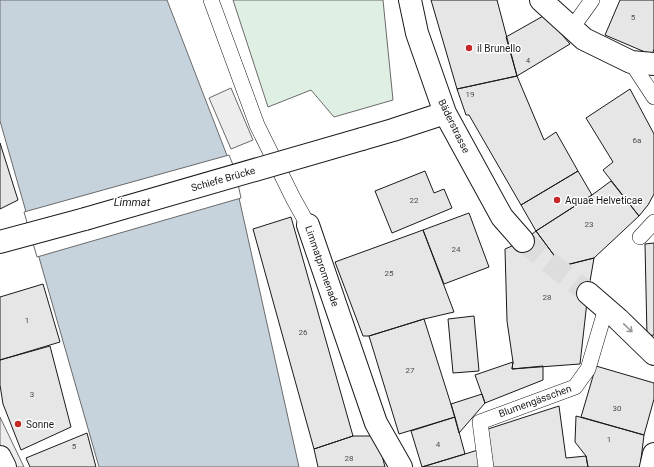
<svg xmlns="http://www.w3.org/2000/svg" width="654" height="467" viewBox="0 0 654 467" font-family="Roboto,sans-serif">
<rect width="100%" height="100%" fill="#fff"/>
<!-- green -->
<path fill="#e0efe3" stroke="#6a6a6a" d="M233 0H383L393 100 334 117 311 90 268 107Z"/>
<!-- parking -->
<path fill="#ededed" stroke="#6a6a6a" d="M231 88 253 140 231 149 209 98Z
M0 417 24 467H0Z"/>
<!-- water -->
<path fill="#c6d2dc" stroke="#6a6a6a" d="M0 0H167L233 171 299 467H99L0 121Z"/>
<!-- pier -->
<path fill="#fff" stroke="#6a6a6a" d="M229 155 235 170 241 198 37 257 24 212Z"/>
<!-- building -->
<path fill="#e6e6e6" stroke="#1a1a1a" d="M431 0H497L517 76 457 89Z
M620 0H654V49L652 55 605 35Z
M545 15 570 44 517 76 506 37Z
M517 76 544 140 556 132 578 171 521 205 469 115H466L457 89Z
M630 89 654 134V194L648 205 639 216 603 170 613 162 586 118Z
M0 143 18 200 0 209Z
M425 171 434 193 444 189 452 208 392 233 375 191Z
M578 171 592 195 536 231 521 205Z
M611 181 639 216 594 258 562 266 536 231 592 195Z
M469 213 489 267 444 284 423 230Z
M291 217 353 436 314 449 253 229Z
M423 230 454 312 424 319 369 336H363L335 262Z
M536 231 562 266 594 258 588 293 580 364 512 369 513 362 507 321 505 249 523 241Z
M654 243V335L647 336 645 244Z
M43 284 60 342 0 360V297Z
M474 316 479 371 453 373 448 319Z
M424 319 455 417 399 434 369 336Z
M50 346 71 427 21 450 3 404 0 385V360Z
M513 362 512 369 543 366V380L485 403 475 375Z
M596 366 654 383V399L644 435 581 417Z
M482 394 485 403 459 433 451 404Z
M559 406 566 458 586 456 588 467H493L488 429Z
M576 416 644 435 640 467H588L586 456 575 442Z
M455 417 465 454 422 467 411 431Z
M87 433 96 467H30L26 458Z
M353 436H377L385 467H318L314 449Z
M478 450 480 467H422Z"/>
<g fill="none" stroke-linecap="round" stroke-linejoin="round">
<!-- street-tunnel -->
<path stroke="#ddd" stroke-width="22" stroke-dasharray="22 11" stroke-linecap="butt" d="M523 241 588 293"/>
<!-- lane casing -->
<g stroke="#1a1a1a" stroke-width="16">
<path id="lane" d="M211 0 257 125 293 198 308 225
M572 28 592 0
M631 62 654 97
M640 237 654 222
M486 467 480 422 575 387 588 369 606 308"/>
</g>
<!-- street casing -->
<g stroke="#1a1a1a" stroke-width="24">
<path id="street" d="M410 0 417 33 445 113 502 217 523 241
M541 0 584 39 631 62 654 64
M362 139 393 130 445 113
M308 225 376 423 401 467
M0 242 85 219
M588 293 618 319 654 354
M0 457 5 467
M651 467 654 454"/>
</g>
<!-- lane -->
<use href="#lane" stroke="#fff" stroke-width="15"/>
<!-- street -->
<use href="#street" stroke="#fff" stroke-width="22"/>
<!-- street-bridge casing -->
<g stroke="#1a1a1a" stroke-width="24" stroke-linecap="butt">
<path id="street-bridge" d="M85 219 362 139"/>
</g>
<!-- street-bridge -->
<use href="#street-bridge" stroke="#fff" stroke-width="22"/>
</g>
<!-- one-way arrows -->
<defs><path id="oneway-shaft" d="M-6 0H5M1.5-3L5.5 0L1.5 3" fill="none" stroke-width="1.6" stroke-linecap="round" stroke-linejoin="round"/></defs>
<use stroke="#989898" href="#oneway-shaft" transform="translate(628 328) rotate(44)"/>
<!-- markers -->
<g fill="#c62828" stroke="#fff" stroke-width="1.5">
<circle cx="469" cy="48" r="4"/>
<circle cx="557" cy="200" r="4"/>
<circle cx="18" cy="424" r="4"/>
</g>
<g text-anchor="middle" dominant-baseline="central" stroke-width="3" stroke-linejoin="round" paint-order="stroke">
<!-- number labels -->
<g font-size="8" fill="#4d4d4d">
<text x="633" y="17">5</text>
<text x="528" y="60">4</text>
<text x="470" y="94">19</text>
<text x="637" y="140">6a</text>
<text x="414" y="200">22</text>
<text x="589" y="224">23</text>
<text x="456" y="249">24</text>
<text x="389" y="273">25</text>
<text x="547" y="297">28</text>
<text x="27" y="320">1</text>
<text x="303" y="332">26</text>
<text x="410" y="370">27</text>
<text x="32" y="394">3</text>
<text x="617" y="408">30</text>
<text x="609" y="439">1</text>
<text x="438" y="444">4</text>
<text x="74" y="446">5</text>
<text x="349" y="458">28</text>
</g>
<!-- poi labels -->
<g font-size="10" fill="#1a1a1a" stroke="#fff" text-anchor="start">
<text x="477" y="48">il Brunello</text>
<text x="565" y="200">Aquae Helveticae</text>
<text x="26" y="424">Sonne</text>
</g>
<!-- street labels -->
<g font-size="10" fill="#1a1a1a" stroke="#fff">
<text transform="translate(454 126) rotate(64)">Bäderstrasse</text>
<text transform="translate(223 179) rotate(-16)">Schiefe Brücke</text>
<text transform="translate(322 266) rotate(71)">Limmatpromenade</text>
<text transform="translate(535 401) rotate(-20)">Blumengässchen</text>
</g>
<!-- water labels -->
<g font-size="11" font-style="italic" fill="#1a1a1a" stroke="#fff">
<text x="132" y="202">Limmat</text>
</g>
</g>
</svg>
